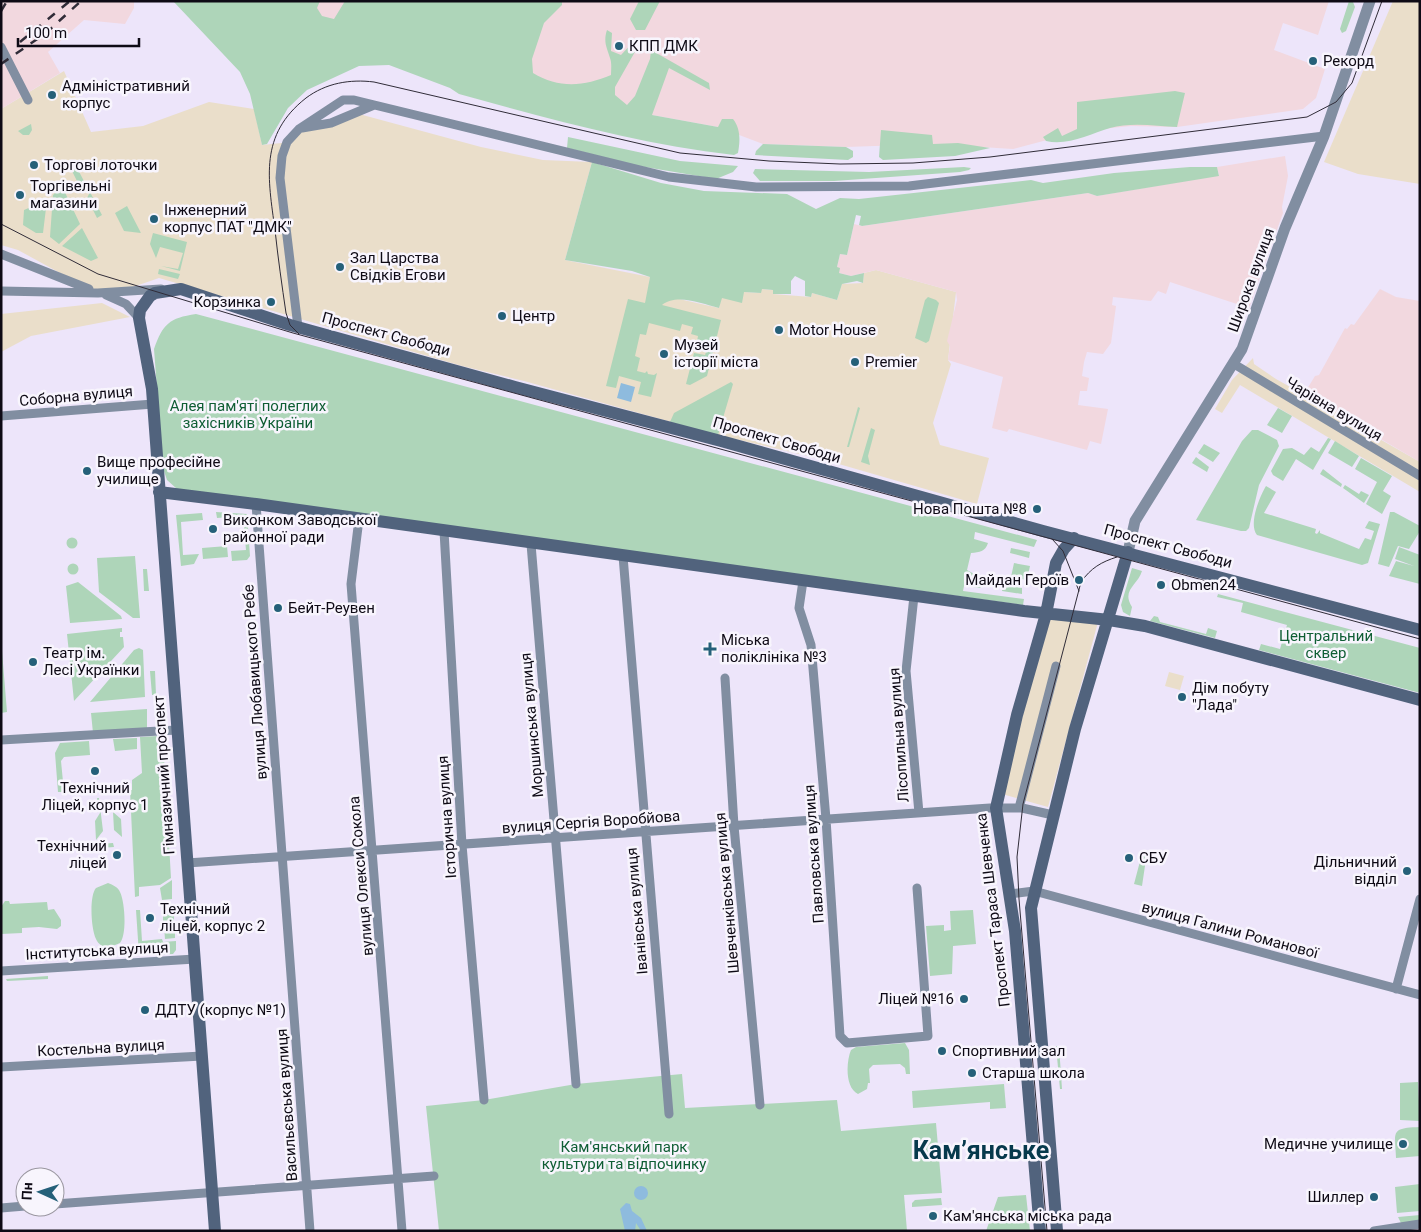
<svg xmlns="http://www.w3.org/2000/svg" width="1421" height="1232" viewBox="0 0 1421 1232" font-family="Roboto,sans-serif">
<rect width="100%" height="100%" fill="#ede5fa"/>
<!-- commercial -->
<path fill="#eadeca" d="M1393 1H1420V184L1358 174 1324 162Z
M64 71 91 132 143 126 209 102 254 109 262 145 291 142 302 131 359 114 481 147 543 160 592 162 565 260 650 277 648 292 719 308 721 298 744 292 761 293V289L773 290V294L811 297 812 293 837 300 842 284 863 283 864 273 876 270 956 292 948 360 951 364 933 423 940 445 989 458 977 504 825 460 718 435 524 381 462 366 159 278 104 297 18 250 1 245V109Z
M102 303 130 317 31 336 1 352V314Z
M1253 358 1254 364 1276 379 1333 411 1335 409 1347 417 1348 421 1420 462V492L1240 385 1222 413 1215 409 1232 380Z
M1048 617 1098 622 1048 807 1002 794Z
M1169 672 1184 676 1180 690 1165 686Z"/>
<!-- industrial -->
<path fill="#f2d8df" d="M1 1H134V8L125 24 84 20 48 52 60 73 1 109Z
M175 1H1329L1318 35 1283 23 1274 50 1325 69 1316 98 1303 109 1177 127 1131 126 1111 128 1062 136 1013 149 933 144 846 147 763 144 718 127 652 115Z
M1285 156 1288 176 1282 207 1283 213 1249 308 1170 282 1166 294 1158 291 1151 301 1113 297 1112 305 1116 306 1111 343 1103 354 1087 352 1084 362 1082 376 1089 378 1087 391H1080L1078 405 1108 409 1101 444 1090 441 1087 450 1009 429 1007 432 992 428 1003 377 948 360 950 346 947 341 957 300 956 292 876 270 851 276 839 273 837 267 840 254 847 255 854 224 862 226 1088 193 1097 196 1219 175 1217 167Z
M1380 289 1396 297 1420 301V462L1304 394 1315 376 1319 375 1345 328 1347 329 1351 324 1354 325Z"/>
<!-- green -->
<path fill="#aed5b9" d="M173 1H320L317 8 322 16 334 19 345 1H562V5L544 23 532 59 533 73C559 89 585 86 611 75 611 70 612 63 610 58 607 48 603 42 607 30L612 33 611 51 621 55 634 41 637 44 636 50 615 87V95L627 105 635 96 650 59 651 50 709 83 710 90 669 68 652 115 718 127 722 119H733C741 129 740 142 738 153L734 155C640 144 550 119 459 94L450 88 389 65 359 66 307 90 288 108 267 144 262 145 250 94 240 72Z
M639 1H660L645 30H636L630 19Z
M1349 1 1353 2 1355 7 1346 31 1342 33 1340 29Z
M1175 91 1185 93 1177 127C1156 126 1131 122 1110 128 1090 134 1068 146 1046 141L1043 137 1058 128 1062 136 1077 129V102Z
M31 124 32 130 29 135H23L18 131Z
M881 130 932 135 933 144 958 143 990 148 955 156 883 160 879 157Z
M568 137 680 161 738 166 733 172 716 179 639 166 567 148Z
M763 144 846 147 853 151V157L848 160 755 155 756 151Z
M592 162 661 183 704 191 787 194 816 209 840 198 859 199 1031 180 1043 183 1114 173 1190 167H1217L1219 176 1097 196 1088 193 862 226 859 225 861 216 856 215 847 255 840 254 837 267 840 268 839 273 851 276 864 273 863 283 857 281 842 284 837 300 812 293 811 297 805 296V281L795 276 791 281V294H773V290L762 289 761 293 744 292 742 303 722 298 719 308C702 304 677 293 662 305L721 320 707 376 690 385 686 384 694 353 705 355 706 352 692 348 696 347 698 336 691 334 693 327 682 324 680 331 649 323 646 335 640 334 635 356 640 358 637 371 645 373 647 371 648 374 654 375 657 373 651 397 638 394 641 382 619 376 616 388 606 386 628 299 645 303 650 277 632 271 565 260Z
M76 166 85 183H78L71 169Z
M964 167 971 168 969 170 960 172 834 181H760L753 173 755 169 869 172Z
M62 186 80 224 59 244 50 237 53 195Z
M90 192 102 215 97 218 87 198Z
M47 200 43 233H36L23 225 24 210Z
M127 206 141 233 124 231 115 213Z
M82 228 98 258 91 261 62 246Z
M153 233 187 242 180 271 161 266 178 269 183 253 160 247 156 258 150 244Z
M159 269 180 274 178 279 158 274Z
M928 297 936 300 939 303 929 341 926 343 915 338 925 300Z
M196 314 1037 540 1034 547 975 532 974 539 988 543C985 552 980 552 971 553L967 570 976 575 981 588 964 586 963 591 1024 599 1023 605 177 489 167 480 163 468 154 349C163 324 169 318 196 314Z
M731 382 733 384 718 435 670 422 674 413Z
M858 407 860 408 849 447H847Z
M1278 408 1292 416 1282 433 1267 425Z
M871 428 875 430 868 456 870 465 861 462Z
M1252 430H1258L1277 440 1279 446 1259 485 1249 528 1246 531H1241L1196 520 1242 441Z
M1328 438 1331 439 1313 470 1296 459 1283 481 1273 475 1271 471 1283 449 1292 448 1304 455 1311 447 1319 452Z
M1335 441 1359 456 1352 467 1328 453Z
M1204 444 1220 453 1213 462 1198 453Z
M1196 457 1209 467 1207 472 1192 463Z
M1361 458 1392 476 1383 491 1391 496 1382 514 1366 504 1377 482 1355 469Z
M1323 469 1342 484 1341 487 1320 474Z
M1345 485 1359 494 1361 491 1369 495 1364 503 1343 488Z
M1266 486 1276 492 1264 513 1316 529 1315 533 1317 534 1320 530V533L1359 549 1365 538 1371 540 1374 531 1365 528 1369 521 1380 524 1368 563 1362 565 1257 535C1248 524 1260 496 1266 486Z
M216 512 247 514 250 556 247 560 232 561 231 551 246 550 243 516 217 518Z
M1390 512H1394L1420 526V531L1409 549 1398 546 1389 567 1378 564Z
M202 513 203 520 181 522 183 555 199 554 194 564 181 566 176 515Z
M66.5 543a5.5 5.5 0 1 1 11 0a5.5 5.5 0 1 1-11 0Z
M227 546 228 557 203 559 202 548Z
M1399 547 1420 555V584L1389 576 1396 561 1414 566 1395 559Z
M1011 548 1030 552 1029 558 1010 553Z
M135 556 140 618H133L99 592 97 558Z
M1014 563 1030 566 1027 580 1011 577Z
M67.5 569a5.5 5.5 0 1 1 11 0a5.5 5.5 0 1 1-11 0Z
M1132 568 1142 571C1138 585 1121 590 1132 607L1130 616 1123 612 1121 605Z
M143 569H147L149 591H144Z
M78 582 121 616 122 619 70 623 66 586Z
M1003 584 1022 588V594L1002 591Z
M1218 594 1420 648V693L1259 650 1261 644 1280 649 1287 625 1241 612 1243 603 1217 597Z
M1154 616 1158 617 1160 622 1206 634 1208 628 1217 631 1215 638 1150 621Z
M122 628V632H120V637H123L124 647 74 701 67 634Z
M1 639 7 712 1 713Z
M139 648 143 650 145 697 90 702 134 650Z
M150 671H155L156 695H152Z
M147 709V728L93 733 91 713Z
M157 736 163 740 171 878 160 885 139 887V896L135 897 130 790H132V780L142 773 140 737Z
M137 738V749L115 751 113 739Z
M89 741 90 755 64 757 61 761 64 792H58L55 753 60 743Z
M97 798H99L103 831 96 840 95 821 100 813Z
M113 812 121 819 122 837 114 830Z
M113 843 114 847 86 849V845Z
M1143 850 1146 859 1142 886 1134 884Z
M172 880V899L162 900 160 888Z
M108 883C113 885 118 887 120 892 125 902 127 935 120 943L108 948C103 947 98 944 96 939 91 929 89 896 96 888Z
M5 901H9L10 904 47 902 48 910 54 909 61 920V926L57 929 39 927 22 928V933L1 934V907Z
M136 910H140L142 941 162 939 163 942 176 941V950L173 954 139 955Z
M973 910 976 944 953 946 952 974 930 976 926 926 944 925V931L951 930 950 911Z
M174 911V923L163 924V912Z
M175 925V938L165 939 164 926Z
M48 976V979L7 981 6 979Z
M905 1043 909 1050 910 1074H906L905 1068 900 1064 873 1065 869 1069 870 1083H868L867 1089 858 1094C845 1088 846 1062 851 1050L856 1047Z
M1056 1046H1059L1062 1089H1060Z
M682 1074 685 1108 837 1100 841 1131 936 1123 942 1193 904 1195 907 1231H439L426 1106 484 1100 576 1084Z
M1418 1082 1420 1121 1400 1120V1083Z
M1004 1084 1006 1108 990 1109V1102L913 1108 912 1091Z
M1420 1127V1156L1396 1158C1395 1131 1390 1128 1420 1127Z
M1420 1184V1211L1397 1213 1395 1187Z
M1026 1195 1030 1231H986L998 1197Z
M941 1198 942 1205 912 1207V1203L915 1200Z
M1420 1215V1221L1401 1223 1398 1217Z"/>
<!-- water -->
<path fill="#8ebbde" d="M621 383 635 387 631 402 617 398Z
M634 1193a7 7 0 1 1 14 0a7 7 0 1 1-14 0Z
M626 1203 630 1204 632 1211 641 1218 647 1231H641L636 1223 635 1231H625L620 1209Z"/>
<g fill="none" stroke-linecap="round" stroke-linejoin="round">
<!-- minor -->
<path stroke="#818ea1" stroke-width="9" d="M1 47 28 100
M302 128 331 123 374 105
M1 254 89 289
M1 291 98 293 161 289
M106 295 126 304 139 318
M298 327 280 178 282 156 287 142 299 129 343 100H354L669 177 756 187 909 186 1324 136
M1234 364 1420 476
M1 416 153 404
M256 504 310 1231
M359 519 351 584 402 1231
M444 531 462 845 484 1100
M531 544 576 1084
M623 556 669 1114
M803 581 799 608 811 645 826 819 840 1036 847 1043 928 1036 917 888
M914 596 906 671 919 813
M725 678 734 826 760 1105
M1 740 177 730
M1019 808 1056 666
M187 863 990 808H1022L1053 815
M1009 894 1034 891 1420 995
M1 971 195 959
M1396 989 1420 899
M1 1067 202 1056
M55 1204 434 1176
M1 1208 25 1206
M1374 1231 1420 1224"/>
<!-- tertiary -->
<path stroke="#818ea1" stroke-width="11" d="M1128 552 1135 521 1242 349 1285 228 1324 136 1370 1"/>
<!-- secondary -->
<path stroke="#51637d" stroke-width="12" d="M159 492 256 504 1024 611 1109 620 1145 626 1420 700
M215 1231 152 389 139 318 140 310 150 296 155 293 181 289 290 325 515 387 721 441 1043 531 1420 630
M1040 1231 1015 931 996 808 1017 715 1046 614 1056 563 1064 549 1074 538
M1057 1231 1031 908 1075 729 1128 552"/>
<!-- tram -->
<path stroke="#302c38" stroke-width="1" d="M1 224 98 274 293 333 1420 639
M299 334 290 325 286 313C282 286 278 258 275 230 268 178 259 135 306 98 326 83 350 79 374 82L680 153 769 161 840 164 913 163 990 157 1307 117 1336 102 1352 83 1382 1
M1052 539 1063 551 1079 591
M1047 1231 1019 899 1017 857 1023 804 1081 582C1091 568 1101 562 1117 557"/>
<!-- rail -->
<path stroke="#302c38" stroke-width="2.5" stroke-dasharray="9 9" stroke-linecap="butt" d="M1 11 7 1
M20 42 70 1
M1 64 46 33 81 1"/>
</g>
<!-- markers -->
<g fill="#256079" stroke="#f8f5fd" stroke-width="2">
<circle cx="619" cy="46" r="5"/>
<circle cx="1313" cy="61" r="5"/>
<circle cx="52" cy="95" r="5"/>
<circle cx="34" cy="165" r="5"/>
<circle cx="20" cy="195" r="5"/>
<circle cx="154" cy="219" r="5"/>
<circle cx="340" cy="267" r="5"/>
<circle cx="271" cy="302" r="5"/>
<circle cx="502" cy="316" r="5"/>
<circle cx="779" cy="330" r="5"/>
<circle cx="664" cy="354" r="5"/>
<circle cx="855" cy="362" r="5"/>
<circle cx="87" cy="471" r="5"/>
<circle cx="1037" cy="509" r="5"/>
<circle cx="213" cy="529" r="5"/>
<circle cx="1079" cy="580" r="5"/>
<circle cx="1161" cy="585" r="5"/>
<circle cx="278" cy="608" r="5"/>
<path d="M707.5 641.5h5v5h5v5h-5v5h-5v-5h-5v-5h5z"/>
<circle cx="33" cy="662" r="5"/>
<circle cx="1182" cy="697" r="5"/>
<circle cx="95" cy="771" r="5"/>
<circle cx="117" cy="855" r="5"/>
<circle cx="1129" cy="858" r="5"/>
<circle cx="1407" cy="871" r="5"/>
<circle cx="150" cy="918" r="5"/>
<circle cx="964" cy="999" r="5"/>
<circle cx="145" cy="1010" r="5"/>
<circle cx="942" cy="1051" r="5"/>
<circle cx="972" cy="1073" r="5"/>
<circle cx="1403" cy="1144" r="5"/>
<circle cx="1374" cy="1197" r="5"/>
<circle cx="933" cy="1216" r="5"/>
</g>
<g text-anchor="middle" dominant-baseline="central" stroke-width="5" stroke-linejoin="round" paint-order="stroke">
<!-- poi labels -->
<g font-size="15" fill="#0e0a15" stroke="#f8f5fd" text-anchor="start">
<text x="629" y="46">КПП ДМК</text>
<text x="1323" y="61">Рекорд</text>
<text x="62" y="86">Адміністративний<tspan x="62" dy="17">корпус</tspan></text>
<text x="44" y="165">Торгові лоточки</text>
<text x="30" y="186">Торгівельні<tspan x="30" dy="17">магазини</tspan></text>
<text x="164" y="210">Інженерний<tspan x="164" dy="17">корпус ПАТ "ДМК"</tspan></text>
<text x="350" y="258">Зал Царства<tspan x="350" dy="17">Свiдкiв Егови</tspan></text>
<text x="261" y="302" text-anchor="end">Корзинка</text>
<text x="512" y="316">Центр</text>
<text x="789" y="330">Motor House</text>
<text x="674" y="345">Музей<tspan x="674" dy="17">історії міста</tspan></text>
<text x="865" y="362">Premier</text>
<text x="97" y="462">Вище професійне<tspan x="97" dy="17">училище</tspan></text>
<text x="1027" y="509" text-anchor="end">Нова Пошта №8</text>
<text x="223" y="520">Виконком Заводської<tspan x="223" dy="17">районної ради</tspan></text>
<text x="1069" y="580" text-anchor="end">Майдан Героїв</text>
<text x="1171" y="585">Obmen24</text>
<text x="288" y="608">Бейт-Реувен</text>
<text x="721" y="640">Міська<tspan x="721" dy="17">поліклініка №3</tspan></text>
<text x="43" y="653">Театр ім.<tspan x="43" dy="17">Лесі Українки</tspan></text>
<text x="1192" y="688">Дім побуту<tspan x="1192" dy="17">"Лада"</tspan></text>
<text x="95" y="788" text-anchor="middle">Технічний<tspan x="95" dy="17">Ліцей, корпус 1</tspan></text>
<text x="107" y="846" text-anchor="end">Технічний<tspan x="107" dy="17">ліцей</tspan></text>
<text x="1139" y="858">СБУ</text>
<text x="1397" y="862" text-anchor="end">Дільничний<tspan x="1397" dy="17">відділ</tspan></text>
<text x="160" y="909">Технічний<tspan x="160" dy="17">ліцей, корпус 2</tspan></text>
<text x="954" y="999" text-anchor="end">Ліцей №16</text>
<text x="155" y="1010">ДДТУ (корпус №1)</text>
<text x="952" y="1051">Спортивний зал</text>
<text x="982" y="1073">Старша школа</text>
<text x="1393" y="1144" text-anchor="end">Медичне училище</text>
<text x="1364" y="1197" text-anchor="end">Шиллер</text>
<text x="943" y="1216">Кам'янська міська рада</text>
</g>
<!-- street labels -->
<g font-size="15" fill="#0e0a15" stroke="#f8f5fd">
<text transform="translate(1251 280) rotate(-70)">Широка вулиця</text>
<text transform="translate(386 334) rotate(15)">Проспект Свободи</text>
<text transform="translate(76 396) rotate(-5)">Соборна вулиця</text>
<text transform="translate(1334 409) rotate(31)">Чарівна вулиця</text>
<text transform="translate(777 440) rotate(16)">Проспект Свободи</text>
<text transform="translate(1168 546) rotate(15)">Проспект Свободи</text>
<text transform="translate(255 682) rotate(-94)">вулиця Любавицького Ребе</text>
<text transform="translate(532 725) rotate(-95)">Моршинська вулиця</text>
<text transform="translate(899 735) rotate(-94)">Лісопильна вулиця</text>
<text transform="translate(164 775) rotate(-94)">Гімназичний проспект</text>
<text transform="translate(447 817) rotate(-94)">Історична вулиця</text>
<text transform="translate(591 822) rotate(-4)">вулиця Сергія Воробйова</text>
<text transform="translate(814 854) rotate(-94)">Павловська вулиця</text>
<text transform="translate(361 876) rotate(-95)">вулиця Олекси Сокола</text>
<text transform="translate(727 893) rotate(-95)">Шевченківська вулиця</text>
<text transform="translate(993 910) rotate(-97)">Проспект Тараса Шевченка</text>
<text transform="translate(637 911) rotate(-95)">Іванівська вулиця</text>
<text transform="translate(1230 930) rotate(15)">вулиця Галини Романової</text>
<text transform="translate(97 951) rotate(-3)">Інститутська вулиця</text>
<text transform="translate(101 1048) rotate(-3)">Костельна вулиця</text>
<text transform="translate(287 1105) rotate(-94)">Васильєвська вулиця</text>
</g>
<!-- park labels -->
<g font-size="15" fill="#0f5e34" stroke="#f8f5fd">
<text x="248" y="406">Алея пам'яті полеглих<tspan x="248" dy="17">захісників України</tspan></text>
<text x="1326" y="636">Центральний<tspan x="1326" dy="17">сквер</tspan></text>
<text x="624" y="1147">Кам'янський парк<tspan x="624" dy="17">культури та відпочинку</tspan></text>
</g>
<!-- town labels -->
<g font-size="25" font-weight="bold" fill="#06394c" stroke="#f8f5fd">
<text x="981" y="1150">Кам’янське</text>
</g>
</g>
<!-- border -->
<rect width="1421" height="1232" fill="none" stroke="#0e0a15" stroke-width="5"/>
<!-- north arrow -->
<g transform="translate(40 1192) rotate(273)"><circle r="24" fill="#f8f5fd" stroke="#9a97a0"/>
<path d="M0-4L9 19L0 12L-9 19Z" fill="#256079"/>
<text y="-8" font-size="14" font-weight="bold" text-anchor="middle" fill="#0e0a15">Пн</text>
</g>
<!-- scale -->
<path d="M18 38v8h121v-8" fill="none" stroke="#0e0a15" stroke-width="2.5"/>
<text x="25" y="38" font-size="15" fill="#0e0a15" stroke="#f8f5fd" stroke-width="4" paint-order="stroke">100 m</text>
</svg>
